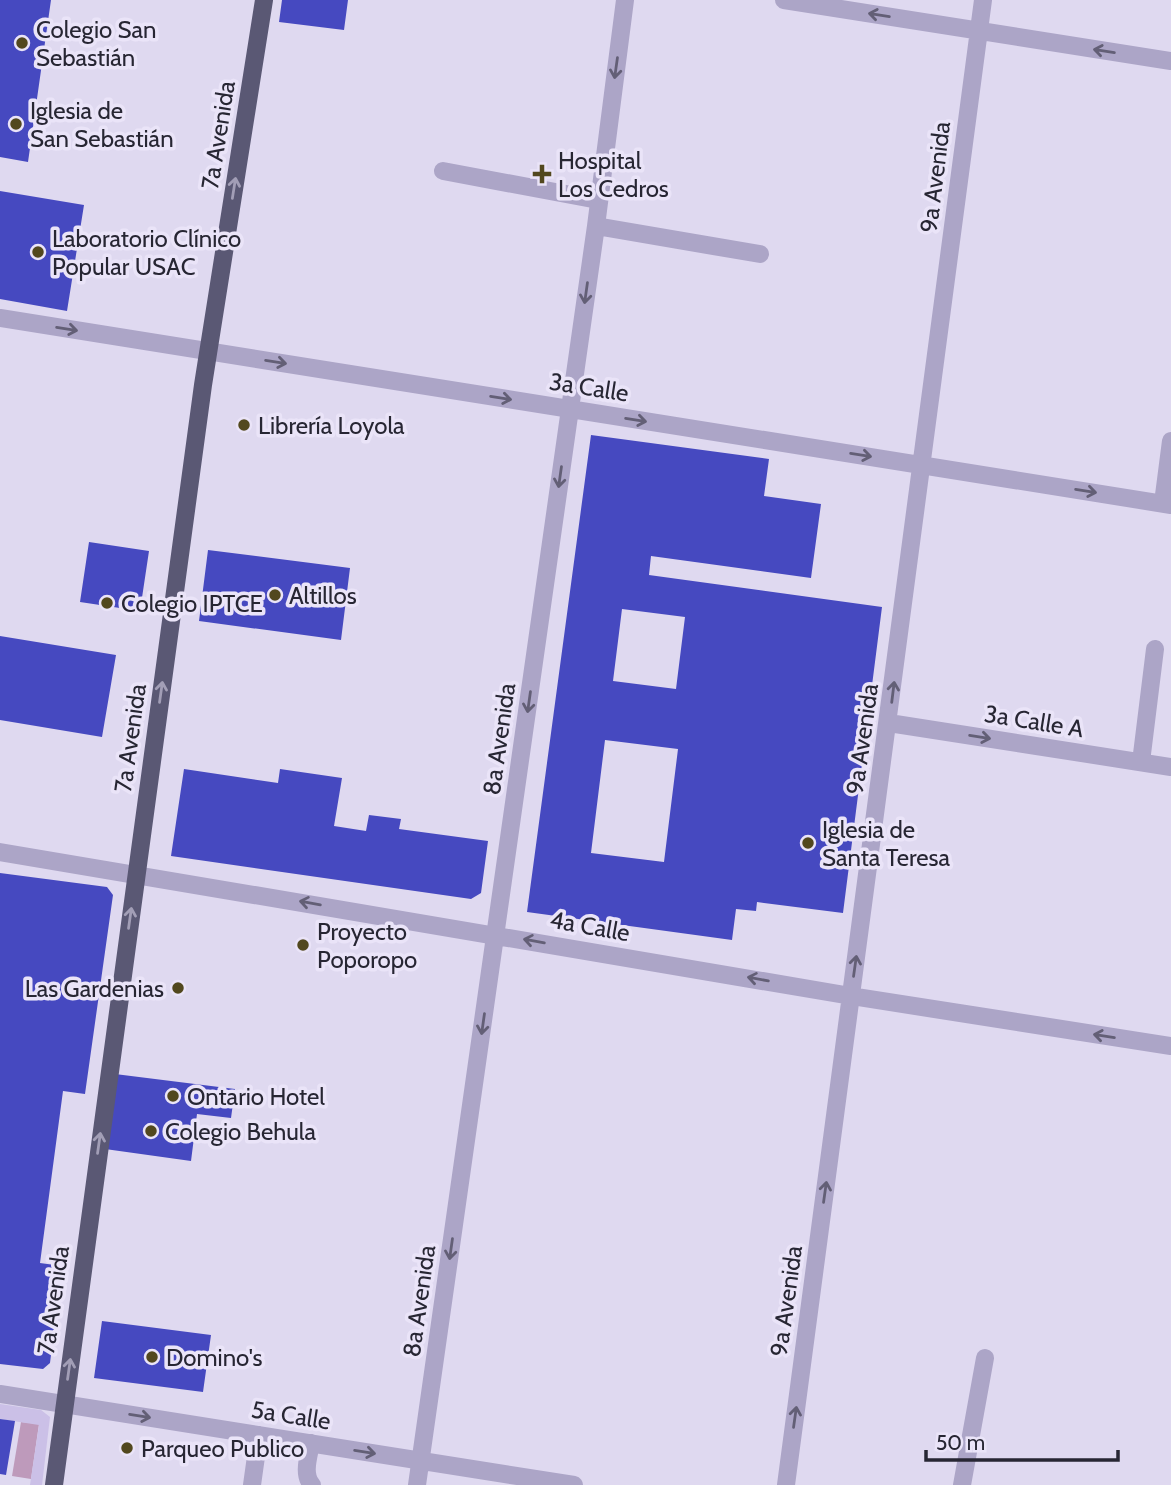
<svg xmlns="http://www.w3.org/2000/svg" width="1171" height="1485" viewBox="0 0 1171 1485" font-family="Cabin,sans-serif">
<rect width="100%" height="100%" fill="#dfd9f0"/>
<!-- green -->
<path fill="#be9abb" d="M21 1422 39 1424 31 1479 12 1476Z"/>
<!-- plaza -->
<path fill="#cbc0e7" d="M0 1404 41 1410 50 1417 42 1485H30L39 1425 0 1419Z"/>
<!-- building -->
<path fill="#4649c0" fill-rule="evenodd" d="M0 0H51L28 162 0 157Z
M282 0H348L344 30 279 22Z
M0 191 84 205 67 311 0 299Z
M591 435 769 459 764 496 821 504 811 578 651 556 649 575 882 607 843 913 757 902 756 911 736 909 732 940 527 912ZM622 609 685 617 676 689 613 681ZM605 740 678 749 664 862 591 853Z
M89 542 149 551 140 611 80 602Z
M208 550 350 568 341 640 199 621Z
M0 636 116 655 102 737 0 720Z
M184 769 278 783 280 769 342 778 334 826 366 831 369 815 401 819 399 829 488 841 481 893 471 899 171 856Z
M0 873 107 887 113 895 85 1094 63 1091 40 1263 62 1266 50 1363 43 1369 0 1364Z
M115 1074 235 1089 231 1118 197 1114 191 1161 105 1149Z
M102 1321 211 1335 203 1392 94 1378Z
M0 1419 15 1421 6 1475 0 1474Z"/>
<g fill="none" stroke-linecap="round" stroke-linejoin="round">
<!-- minor -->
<path stroke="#aca5c7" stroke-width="18" d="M784 0 1171 61
M443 171 598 200
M596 226 760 254
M0 318 1171 505
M1163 503 1171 441
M889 723 1171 767
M1141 762 1155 649
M0 852 851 996 1171 1046
M0 1394 574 1485
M311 1443C309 1456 302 1474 312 1485
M252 1485 259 1435
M417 1485 596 226 625 0
M786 1485 983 0
M962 1485 985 1358"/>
<!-- major -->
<path stroke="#5a5874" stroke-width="18" d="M54 1485 203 385 264 0"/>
</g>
<!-- one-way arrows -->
<defs><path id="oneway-shaft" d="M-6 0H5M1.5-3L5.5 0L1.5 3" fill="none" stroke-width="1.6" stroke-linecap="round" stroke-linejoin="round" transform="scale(1.75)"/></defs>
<g stroke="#635f76">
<use href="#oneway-shaft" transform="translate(879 15) rotate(-171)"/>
<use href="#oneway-shaft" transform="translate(1104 51) rotate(-171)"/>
<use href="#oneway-shaft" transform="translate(616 68) rotate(98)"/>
<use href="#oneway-shaft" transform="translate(586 293) rotate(98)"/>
<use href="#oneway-shaft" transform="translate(67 329) rotate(9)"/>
<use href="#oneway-shaft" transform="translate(276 362) rotate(9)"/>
<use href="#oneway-shaft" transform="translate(501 398) rotate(9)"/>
<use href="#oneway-shaft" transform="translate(636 420) rotate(9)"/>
<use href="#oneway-shaft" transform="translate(861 455) rotate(9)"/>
<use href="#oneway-shaft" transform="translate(560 477) rotate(98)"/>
<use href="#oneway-shaft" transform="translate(1086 491) rotate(9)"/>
<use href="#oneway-shaft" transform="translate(893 692) rotate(-83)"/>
<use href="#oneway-shaft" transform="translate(529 702) rotate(98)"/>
<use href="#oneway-shaft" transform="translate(980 737) rotate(9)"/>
<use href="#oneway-shaft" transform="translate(310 903) rotate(-170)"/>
<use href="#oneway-shaft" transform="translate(534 941) rotate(-170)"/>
<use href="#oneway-shaft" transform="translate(855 966) rotate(-82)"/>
<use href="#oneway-shaft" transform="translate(758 979) rotate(-170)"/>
<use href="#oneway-shaft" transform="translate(483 1024) rotate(98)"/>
<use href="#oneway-shaft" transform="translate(1104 1036) rotate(-171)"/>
<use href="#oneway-shaft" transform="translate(825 1192) rotate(-82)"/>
<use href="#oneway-shaft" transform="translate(451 1249) rotate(98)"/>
<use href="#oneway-shaft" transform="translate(140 1416) rotate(9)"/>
<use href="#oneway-shaft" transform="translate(795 1417) rotate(-82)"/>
<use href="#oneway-shaft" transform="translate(365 1452) rotate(9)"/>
</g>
<g stroke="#a29eb6">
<use href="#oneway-shaft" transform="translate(234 188) rotate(-81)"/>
<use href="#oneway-shaft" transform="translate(161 692) rotate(-82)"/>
<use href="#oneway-shaft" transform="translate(130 918) rotate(-82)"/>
<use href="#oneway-shaft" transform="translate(99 1143) rotate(-82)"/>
<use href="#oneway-shaft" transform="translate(69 1369) rotate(-82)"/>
</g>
<!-- markers -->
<g fill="#52481e" stroke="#eae4f8" stroke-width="2.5">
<circle cx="22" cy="43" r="7"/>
<circle cx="16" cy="124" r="7"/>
<path d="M538.5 163.5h7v7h7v7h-7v7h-7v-7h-7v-7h7z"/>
<circle cx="38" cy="252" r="7"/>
<circle cx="244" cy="425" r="7"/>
<circle cx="275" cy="595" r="7"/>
<circle cx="107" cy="603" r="7"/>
<circle cx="808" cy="843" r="7"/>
<circle cx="303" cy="945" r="7"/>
<circle cx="178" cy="988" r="7"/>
<circle cx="173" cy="1096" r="7"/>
<circle cx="151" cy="1131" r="7"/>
<circle cx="152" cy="1357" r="7"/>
<circle cx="127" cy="1448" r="7"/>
</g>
<g text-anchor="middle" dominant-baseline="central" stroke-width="7" stroke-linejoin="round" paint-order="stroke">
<!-- poi labels -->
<g font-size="24" fill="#272633" stroke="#eae4f8" text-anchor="start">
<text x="36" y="29">Colegio San<tspan x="36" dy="28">Sebastián</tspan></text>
<text x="30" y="110">Iglesia de<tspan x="30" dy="28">San Sebastián</tspan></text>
<text x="558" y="160">Hospital<tspan x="558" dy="28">Los Cedros</tspan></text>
<text x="52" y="238">Laboratorio Clínico<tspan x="52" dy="28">Popular USAC</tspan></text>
<text x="258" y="425">Librería Loyola</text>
<text x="289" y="595">Altillos</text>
<text x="121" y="603">Colegio IPTCE</text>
<text x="822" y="829">Iglesia de<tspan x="822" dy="28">Santa Teresa</tspan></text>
<text x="317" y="931">Proyecto<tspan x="317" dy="28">Poporopo</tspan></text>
<text x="164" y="988" text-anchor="end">Las Gardenias</text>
<text x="187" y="1096">Ontario Hotel</text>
<text x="165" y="1131">Colegio Behula</text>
<text x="166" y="1357">Domino's</text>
<text x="141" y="1448">Parqueo Publico</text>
</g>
<!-- street labels -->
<g font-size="24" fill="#272633" stroke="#eae4f8">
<text transform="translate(218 135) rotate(-81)">7a Avenida</text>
<text transform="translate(935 177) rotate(-83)">9a Avenida</text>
<text transform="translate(589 387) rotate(9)">3a Calle</text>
<text transform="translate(1034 721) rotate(9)">3a Calle A</text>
<text transform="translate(130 738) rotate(-82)">7a Avenida</text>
<text transform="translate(499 739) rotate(-82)">8a Avenida</text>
<text transform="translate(862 739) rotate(-82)">9a Avenida</text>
<text transform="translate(590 926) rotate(10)">4a Calle</text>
<text transform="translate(53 1300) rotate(-82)">7a Avenida</text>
<text transform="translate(419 1301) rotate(-82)">8a Avenida</text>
<text transform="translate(786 1301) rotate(-82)">9a Avenida</text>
<text transform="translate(291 1415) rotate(9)">5a Calle</text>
</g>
</g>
<!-- scale -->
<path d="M926 1450v10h192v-10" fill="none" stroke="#272633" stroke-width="3.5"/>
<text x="936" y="1450" font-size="21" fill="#272633" stroke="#eae4f8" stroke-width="5" paint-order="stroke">50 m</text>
</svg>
